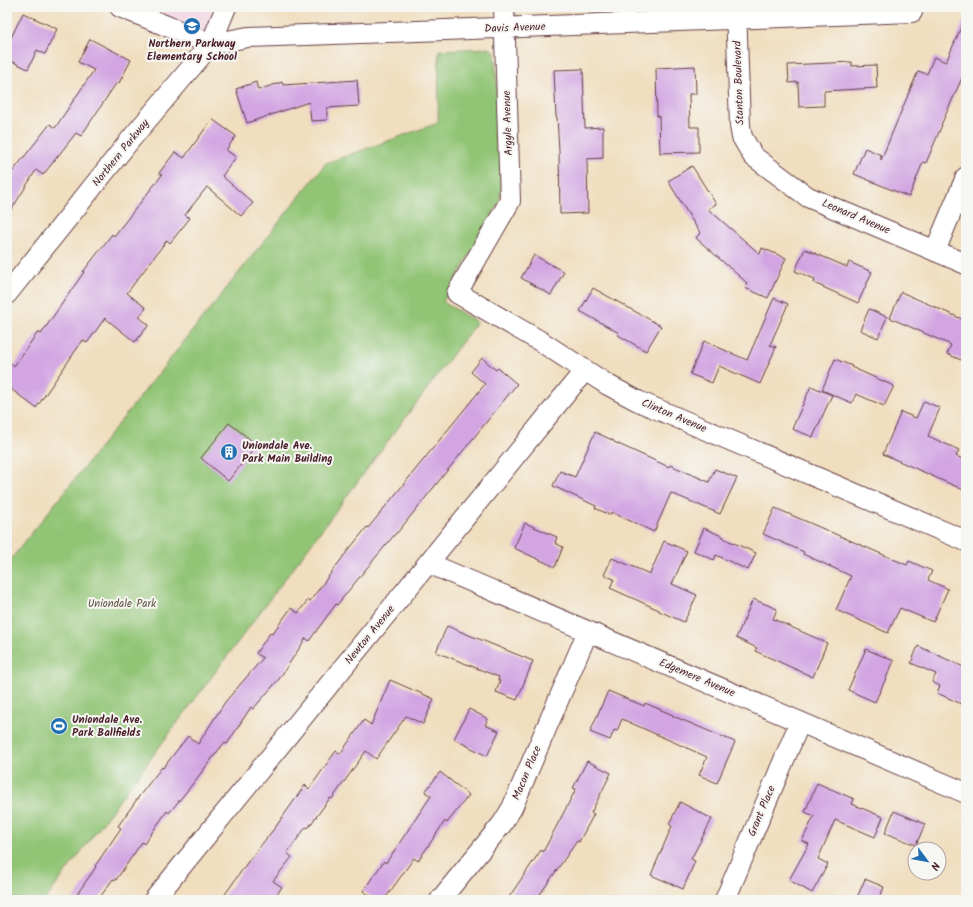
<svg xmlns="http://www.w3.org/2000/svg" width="973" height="907" viewBox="0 0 973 907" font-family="Kalam,sans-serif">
<rect width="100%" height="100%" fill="#f6f6f2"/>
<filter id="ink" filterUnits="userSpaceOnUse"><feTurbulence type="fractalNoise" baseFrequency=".025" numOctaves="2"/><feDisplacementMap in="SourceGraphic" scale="8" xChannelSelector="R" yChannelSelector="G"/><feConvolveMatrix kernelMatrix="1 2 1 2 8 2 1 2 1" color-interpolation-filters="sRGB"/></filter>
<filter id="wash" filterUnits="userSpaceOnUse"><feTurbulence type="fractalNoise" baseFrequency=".012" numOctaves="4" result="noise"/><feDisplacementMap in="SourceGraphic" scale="16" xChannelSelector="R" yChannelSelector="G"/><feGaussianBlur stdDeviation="0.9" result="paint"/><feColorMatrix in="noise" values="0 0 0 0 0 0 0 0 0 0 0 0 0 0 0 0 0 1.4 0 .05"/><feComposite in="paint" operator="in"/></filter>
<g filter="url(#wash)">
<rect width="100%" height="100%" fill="#f0debf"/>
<!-- built -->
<path fill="#f3cfdf" d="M120 7H226L211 44Z"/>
<!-- green -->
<path fill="#91c475" stroke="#6e7250" d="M489 48 495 52 502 189 499 203 443 302 477 322 45 900H7V564L326 163 438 123 439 50Z"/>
<g id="blocks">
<!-- building -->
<path fill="#d2a5e2" d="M23 13 57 29 45 54 37 50 28 69 7 59V46Z
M966 16V69L941 125H942L926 163 923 162 909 197 854 174 865 148 881 155V160L918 71 927 74 934 57 946 62Z
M90 39 131 60 119 83 117 82 81 136 76 133 43 175 36 170 7 217V167L13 171 50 124 55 128 94 70 78 62Z
M852 62V66L876 65 877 88 824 91V106L799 107 798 82 789 83 788 65Z
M695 66 696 94H689L690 127H699V152L660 153 659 116H657L656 68Z
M583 69 585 128 603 127V158L587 159 588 213 560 214 559 151 557 117H556L554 70Z
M357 80 359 106 327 108V120L311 121 309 102 247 123 236 89 256 82 258 90 282 82 283 85Z
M212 119 236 136 226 150 236 157 222 176 253 203 241 216 207 187 185 215 190 218 170 243 167 240 127 293 146 308 139 317 149 325 135 342 105 318 87 343 83 340 36 408 7 386V360L14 366 38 332 41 334 84 272H83L112 234 114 236 162 175 159 173 175 152 184 158Z
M692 166 716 204 708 209 760 254 762 248 786 258 768 298 745 288 747 283 696 238 700 233 668 181Z
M805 249 847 267 849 262 872 272 858 303 814 283 815 279 795 271Z
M534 255 564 272 551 295 521 278Z
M593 288 661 326 646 351 618 335 619 333 580 311Z
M901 292 962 319 966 310V362L947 354 951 345 890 318Z
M774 298 788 304 770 345 776 347 760 384 719 366 712 383 690 374 704 341 747 360Z
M869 309 887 317 878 338 860 330Z
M482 358 496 370 498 368 517 384 397 533H396L366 569 337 605 336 604 309 641 306 638 279 679 253 709 251 707 227 744 224 743 191 786 169 813 167 811 144 844 142 842 116 880 113 879 98 900H73L96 867 95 866 121 828 118 826 140 795 162 767 163 768 188 736 198 744 225 702 263 658 256 653 270 633 272 634 291 608 298 613 308 600 310 601 346 553 367 527 368 528 485 384 471 372Z
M835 359 852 366 851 367 894 386 884 406 856 394 852 403 822 390Z
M811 386 832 395 813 437 792 429Z
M924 401 940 408 928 436 959 450 956 456 966 460V491L883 454 901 412 916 418Z
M229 423 257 445 228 481 201 458Z
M595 432 614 441V442L669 467 670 465 709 482 715 469 737 478 720 514 671 493 654 532 611 512 610 515 595 508 596 506 553 486 560 471 575 477Z
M775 508 907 565 909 561 932 571 928 580 948 589 933 622 900 608 888 633 836 610 851 576 803 554 804 552 763 534Z
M525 523 557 537 555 543 563 547 555 567 514 548Z
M704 528 724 537 723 538 756 553 748 570 716 555 714 560 694 551Z
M664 541 687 551 672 584 697 595 684 622 659 611V610L610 588 614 579 604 575 612 558 650 574Z
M753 599 777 609 773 619 827 643 813 677 755 651 757 648 736 638Z
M447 626 533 661 517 700 496 692 500 681 498 680 499 677 436 652Z
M918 646 966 668V706L937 693 940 686 932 682 936 674 911 663Z
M866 649 894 661 875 702 848 690Z
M390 680 434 699 423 724 406 716 376 759 366 751 332 799 330 798 308 828 306 827 287 853 292 857 273 881 282 887 273 900H221L247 863 277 825 305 785 309 789 336 751 340 754 364 720 371 725Z
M608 691 644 706 645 703 673 715V716L735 742 717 783 699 775 707 757 622 719 617 731 614 730 610 740 590 732Z
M469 709 488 719 485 725 499 731 487 756 454 739Z
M587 761 611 773 591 813 594 814 579 842 577 841 536 900H507L541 850 543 852 576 789 573 788Z
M440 772 469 795 447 823 445 821 418 861 414 858 384 900H376L363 891 384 861 386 863 431 796 425 792Z
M817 783 854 799 852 804 883 817 875 837 835 820 818 859 828 864 812 893 789 880 809 844 802 841 814 816 805 812Z
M680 802 712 819 691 859 695 861 683 889 651 875 672 826 669 824Z
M894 811 925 824 916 845 885 833Z
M865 879 884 887 879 900H856Z"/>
</g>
</g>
<g filter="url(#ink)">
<use href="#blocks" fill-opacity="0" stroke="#633c41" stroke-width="1"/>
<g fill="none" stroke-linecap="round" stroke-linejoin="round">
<!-- minor casing -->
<g stroke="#633c41" stroke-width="22">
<path id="minor" d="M120 7 211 44 248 37 445 30 912 12 913 7
M504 7 510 201 457 293 540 341 608 385 638 401 966 541
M736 7 740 126 742 137 753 156 808 197 966 264
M935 251 966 177
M7 294 131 139 211 44 226 7
M428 563 966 793
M154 900 585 370
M440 900 502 824 512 808 588 631
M725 900 800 722"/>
</g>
<!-- minor -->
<use href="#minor" stroke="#fff" stroke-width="20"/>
</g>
</g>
<!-- icons -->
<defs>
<g id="school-disc" transform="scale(0.9)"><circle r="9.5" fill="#1f6fb2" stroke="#f6f6f2"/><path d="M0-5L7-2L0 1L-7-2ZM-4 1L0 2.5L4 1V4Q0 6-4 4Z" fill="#fff"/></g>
<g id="building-disc" transform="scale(0.9)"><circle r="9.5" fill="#1f6fb2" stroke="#f6f6f2"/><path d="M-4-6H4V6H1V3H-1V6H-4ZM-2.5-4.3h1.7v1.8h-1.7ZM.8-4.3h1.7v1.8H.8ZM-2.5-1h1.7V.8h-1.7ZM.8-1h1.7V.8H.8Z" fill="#fff"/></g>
<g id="stadium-disc" transform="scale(0.9)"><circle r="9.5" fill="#1f6fb2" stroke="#f6f6f2"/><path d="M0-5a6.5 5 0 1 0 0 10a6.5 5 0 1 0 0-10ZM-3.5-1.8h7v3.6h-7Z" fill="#fff"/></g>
</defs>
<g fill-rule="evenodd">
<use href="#school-disc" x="192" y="26"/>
<use href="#building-disc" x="229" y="452"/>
<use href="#stadium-disc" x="59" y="726"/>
</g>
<g text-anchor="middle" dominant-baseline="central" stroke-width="4" stroke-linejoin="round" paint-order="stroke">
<!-- street labels -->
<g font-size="11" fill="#4a1f2b" stroke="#f6f6f2">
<text transform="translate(515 28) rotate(-2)">Davis Avenue</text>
<text transform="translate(739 83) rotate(-92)">Stanton Boulevard</text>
<text transform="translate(508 123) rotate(-92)">Argyle Avenue</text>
<text transform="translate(121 153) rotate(-51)">Northern Parkway</text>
<text transform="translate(856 217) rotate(23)">Leonard Avenue</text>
<text transform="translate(674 416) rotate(23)">Clinton Avenue</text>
<text transform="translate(370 635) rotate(-51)">Newton Avenue</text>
<text transform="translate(697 678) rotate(23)">Edgemere Avenue</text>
<text transform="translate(527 773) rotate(-67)">Macon Place</text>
<text transform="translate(762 811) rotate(-67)">Grant Place</text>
</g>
<!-- poi labels -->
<g font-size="11" font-weight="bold" fill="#4a1f2b" stroke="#f6f6f2" text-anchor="start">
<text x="192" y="44" text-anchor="middle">Northern Parkway<tspan x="192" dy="13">Elementary School</tspan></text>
<text x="242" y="446">Uniondale Ave.<tspan x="242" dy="13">Park Main Building</tspan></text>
<text x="72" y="720">Uniondale Ave.<tspan x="72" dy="13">Park Ballfields</tspan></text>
</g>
<!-- park labels -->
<g font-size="11" fill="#5f5141" stroke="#f6f6f2">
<text x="122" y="604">Uniondale Park</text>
</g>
</g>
<!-- margin -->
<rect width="973" height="907" fill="none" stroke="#f6f6f2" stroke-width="24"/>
<!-- north arrow -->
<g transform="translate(927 861) rotate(122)"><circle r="19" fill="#f6f6f2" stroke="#b1a0a2"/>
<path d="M0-3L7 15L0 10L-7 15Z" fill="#1f6fb2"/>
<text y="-6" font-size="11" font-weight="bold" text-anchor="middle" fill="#4a1f2b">N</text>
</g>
</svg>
